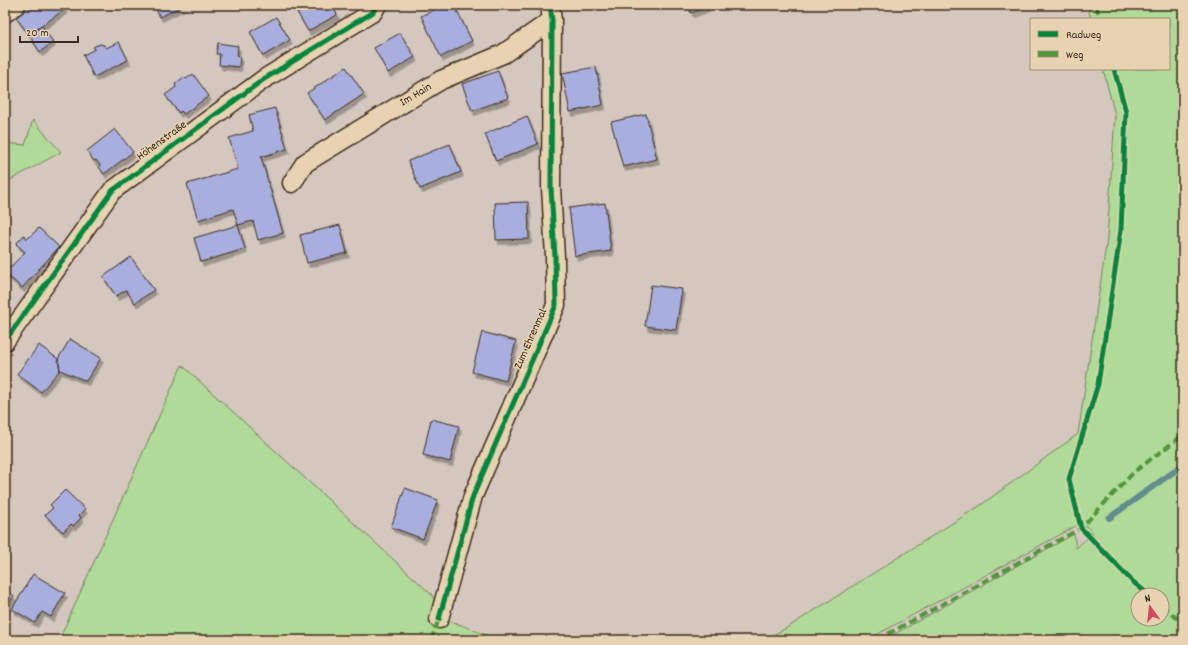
<svg xmlns="http://www.w3.org/2000/svg" width="1188" height="645" viewBox="0 0 1188 645" font-family="Dekko,sans-serif">
<defs>
<filter id="shadow"><feDropShadow dx="2.5" dy="4.5" stdDeviation="0" flood-color="#0004"/></filter>
</defs>
<rect width="100%" height="100%" fill="#d4c8be"/>
<filter id="ink" filterUnits="userSpaceOnUse"><feTurbulence type="fractalNoise" baseFrequency=".025" numOctaves="2"/><feDisplacementMap in="SourceGraphic" scale="8" xChannelSelector="R" yChannelSelector="G"/><feConvolveMatrix kernelMatrix="1 2 1 2 8 2 1 2 1" color-interpolation-filters="sRGB"/></filter>
<g filter="url(#ink)">
<!-- green -->
<path fill="#b0da98" stroke="#76825b" fill-rule="evenodd" d="M1087 5H1183V640H884L1074 534 1076 548 1093 533 1086 526H1076L867 640H762L785 629 981 505 1078 434 1107 239 1115 115 1103 69H1169V19H1091ZM1138 595H1162V619H1138Z
M33 120 61 152 5 183V143L25 145Z
M182 365 432 595 443 618 499 640H59Z"/>
<g fill="none" stroke-linecap="round" stroke-linejoin="round">
<!-- stream -->
<path stroke="#638c8e" stroke-width="6" d="M1109 518 1183 465"/>
</g>
<!-- building -->
<path fill="#a8aede" stroke="#3b2a1e" filter="url(#shadow)" d="M22 5H26L29 10 36 5H62L65 9 29 35 12 12Z
M154 5H184L160 17Z
M293 5H332L337 15 308 31Z
M444 5H454L472 41 441 57 421 16Z
M688 5H707V7L691 13Z
M276 17 290 40 263 56 250 32Z
M42 26 53 42 40 52 29 35Z
M400 33 415 57 388 73 374 48Z
M119 42 128 60 94 77 83 55 95 49 93 47 100 44 104 45 106 48Z
M218 43 238 46 237 56 240 57 239 67 219 65 220 54H216Z
M346 67 364 94 325 120 307 93Z
M596 67 603 105 570 112 562 73Z
M498 71 508 98 472 111 462 84Z
M193 74 209 96 184 114 181 111 179 113 165 95 176 87 175 84 184 77 186 79Z
M275 108 287 149 261 157 283 233 258 240 253 221 238 225 233 209 198 220 187 184 238 169 229 138 253 131 249 115Z
M646 114 657 159 623 167 611 122Z
M527 116 538 144 496 161 485 134Z
M115 129 133 152 104 174 99 167 100 165 96 160 94 161 87 151Z
M450 144 461 172 420 189 408 161Z
M528 202 529 239 496 240 495 203Z
M605 203 611 251 575 256 569 208Z
M238 225 245 249 201 262 194 238Z
M340 225 347 253 307 263 300 235Z
M39 228 59 247 22 288 5 273 25 252 16 244 24 235 27 239Z
M131 257 154 290 135 303 126 290 116 296 103 277Z
M651 285 682 289 676 330 645 326Z
M482 332 516 341 506 381 472 372Z
M70 339 101 358 86 381 60 370 58 359Z
M39 345 58 359 60 370 41 392 17 374Z
M431 419 459 426 450 462 423 455Z
M405 488 438 500 423 539 391 527Z
M65 490 85 509 79 515 81 518 73 526 71 524 63 532 45 515 53 508 50 505Z
M33 574 65 593 51 617 42 612 35 623 12 609Z
M5 590 14 596 5 610Z"/>
<g fill="none" stroke-linecap="round" stroke-linejoin="round">
<!-- minor casing -->
<g stroke="#3b2a1e" stroke-width="21">
<path id="minor" d="M5 13 16 5
M292 183 305 163 441 80 503 54 552 20
M5 341 112 191 264 79 373 12 377 5
M439 619 473 496 556 305 555 257 551 188 552 20 550 5"/>
</g>
<!-- minor -->
<use href="#minor" stroke="#e7d3b1" stroke-width="18"/>
<!-- quiet -->
<path stroke="#51953d" stroke-width="4" stroke-dasharray="8 4" stroke-linecap="butt" d="M1096 5 1100 19
M1162 606 1183 623
M431 640 439 619
M877 640 1081 528 1134 472 1183 435"/>
<!-- cycleway casing -->
<g stroke="#e7d3b1" stroke-width="8">
<path id="cycleway" d="M1114 69 1126 112 1121 230 1098 384 1069 479 1081 528 1132 581 1149 595
M5 341 112 191 264 79 373 12 377 5
M439 619 473 496 556 305 555 257 551 188 552 20 550 5"/>
</g>
<!-- cycleway -->
<use href="#cycleway" stroke="#00873e" stroke-width="5"/>
</g>
</g>
<g text-anchor="middle" dominant-baseline="central" stroke-width="3" stroke-linejoin="round" paint-order="stroke">
<!-- street labels -->
<g font-size="12" fill="#3b2a1e" stroke="#e7d3b1">
<text transform="translate(416 95) rotate(-31)">Im Hain</text>
<text transform="translate(162 141) rotate(-36)">Höhenstraße</text>
<text transform="translate(531 339) rotate(-66)">Zum Ehrenmal</text>
</g>
</g>
<!-- margin -->
<rect width="1188" height="645" fill="none" stroke="#e7d3b1" stroke-width="20"/>
<rect x="10" y="10" width="1168" height="625" fill="none" stroke="#3b2a1e" stroke-width="1.5" filter="url(#ink)"/>
<!-- legend -->
<rect x="1030" y="18" width="140" height="52" fill="#e7d3b1" stroke="#a28f76"/>
<rect x="1038" y="31" width="20" height="6" fill="#00873e" stroke="#a28f76"/>
<text x="1066" y="38" font-size="12" fill="#3b2a1e">Radweg</text>
<rect x="1038" y="51" width="20" height="6" fill="#51953d" stroke="#a28f76"/>
<text x="1066" y="58" font-size="12" fill="#3b2a1e">Weg</text>
<!-- north arrow -->
<g transform="translate(1150 607) rotate(345)"><circle r="19" fill="#e7d3b1" stroke="#a28f76"/>
<path d="M0-3L7 15L0 10L-7 15Z" fill="#d1495b"/>
<text y="-6" font-size="11" font-weight="bold" text-anchor="middle" fill="#3b2a1e">N</text>
</g>
<!-- scale -->
<path d="M20 36v6h58v-6" fill="none" stroke="#3b2a1e" stroke-width="2"/>
<text x="26" y="36" font-size="12" fill="#3b2a1e" stroke="#e7d3b1" stroke-width="3" paint-order="stroke">20 m</text>
</svg>
